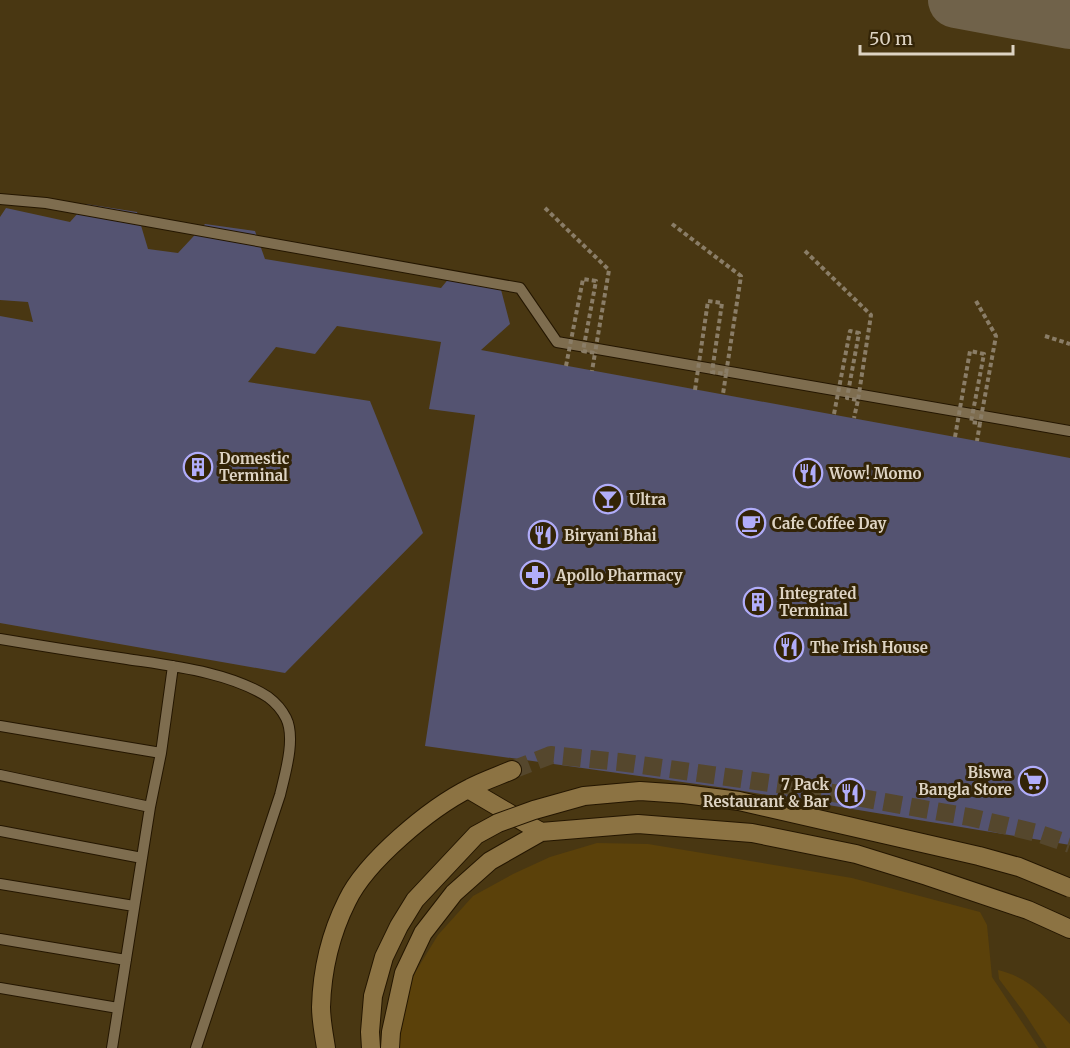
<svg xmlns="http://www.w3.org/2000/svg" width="1070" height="1048" viewBox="0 0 1070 1048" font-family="Merriweather,serif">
<rect width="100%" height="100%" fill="#3d2e12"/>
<!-- built -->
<path fill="#493712" d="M0 0H1070V1048H0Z"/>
<!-- green -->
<path fill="#5b410a" d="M597 843 648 844 852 878 980 912 987 925 992 977 1039 1048H396L399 1017 413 976 438 935 473 896 513 874 550 857Z
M998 970C1032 978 1047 1000 1070 1024V1048H1047L1023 1011 999 979Z"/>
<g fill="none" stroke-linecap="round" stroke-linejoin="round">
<!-- taxiway -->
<path stroke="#70624a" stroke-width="56" d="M956 0 1070 21"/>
</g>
<!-- building -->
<path fill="#545371" d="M86 204 137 212 148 249 178 253 205 224 255 231 265 259 441 288 455 271 499 282 510 324 481 350 1070 458V845L725 788 425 746 475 415 429 409 441 342 337 326 315 354 276 347 248 382 370 401 423 533 285 673 0 623V316L33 322 28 302 0 300V217L6 208 70 222Z"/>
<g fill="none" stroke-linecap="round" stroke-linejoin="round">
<!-- secondary-tunnel -->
<path stroke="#55472d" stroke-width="18" stroke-dasharray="18 9" stroke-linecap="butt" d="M512 770 551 755 619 762 805 788 969 817 1037 833 1070 844"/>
<!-- lane casing -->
<g stroke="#241600" stroke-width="12">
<path id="lane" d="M0 199 46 203 520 288 557 342 1070 431
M0 639C42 646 85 653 127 659 173 666 229 672 268 697 276 703 282 710 286 718 296 738 285 774 280 795L196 1048
M0 726 161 753 150 807 112 1048
M161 753 173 666
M0 775 150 807
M0 831 142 858
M0 884 134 906
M0 939 126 960
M0 988 118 1008"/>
</g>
<!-- secondary casing -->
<g stroke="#241600" stroke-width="20">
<path id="secondary" d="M468 789 541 832
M326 1048C324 1035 321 1020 321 1007 322 971 331 933 347 901 366 861 430 808 470 788 483 781 498 776 512 770
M390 1048 391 1032 404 973 423 933 454 893 490 861 541 832 638 824 752 833 856 854 927 876 1028 910 1070 929"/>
</g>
<!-- path -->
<path stroke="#8a7d67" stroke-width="4" stroke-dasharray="4.5 3" stroke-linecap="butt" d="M1045 336 1070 344"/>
<!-- lane -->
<use href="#lane" stroke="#7e6d4f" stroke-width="10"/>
<!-- secondary -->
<use href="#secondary" stroke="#8c7343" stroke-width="18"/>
<!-- secondary-bridge casing -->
<g stroke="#241600" stroke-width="20" stroke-linecap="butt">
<path id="secondary-bridge" d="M371 1048 370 1032 373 996 384 957 399 926 415 900 476 835 498 823 534 810 584 796 640 791 684 794 739 801 979 856 1019 867 1070 888"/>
</g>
<!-- path-bridge -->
<path stroke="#8a7d67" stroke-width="4" stroke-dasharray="4.5 3" stroke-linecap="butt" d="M545 208 609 270 595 353
M672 224 741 276 726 374
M805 251 871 315 858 400
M976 301 996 336 980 423
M566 366 583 279 596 281 583 351 595 353 592 371
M695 390 708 301 722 303 712 372 726 374 723 394
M834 414 850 331 859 333 847 398 858 400 854 418
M955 437 970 351 984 354 971 422 980 423 977 441"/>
<!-- secondary-bridge -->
<use href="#secondary-bridge" stroke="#8c7343" stroke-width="18"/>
</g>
<!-- icons -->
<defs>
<g id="building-ring" transform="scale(1.5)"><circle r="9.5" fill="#332407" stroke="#b1adfa" stroke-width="1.5"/><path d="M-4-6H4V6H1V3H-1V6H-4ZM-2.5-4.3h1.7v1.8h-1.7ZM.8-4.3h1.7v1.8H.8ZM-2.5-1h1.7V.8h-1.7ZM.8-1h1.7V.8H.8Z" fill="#b1adfa"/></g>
<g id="restaurant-ring" transform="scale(1.5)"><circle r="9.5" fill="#332407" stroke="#b1adfa" stroke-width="1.5"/><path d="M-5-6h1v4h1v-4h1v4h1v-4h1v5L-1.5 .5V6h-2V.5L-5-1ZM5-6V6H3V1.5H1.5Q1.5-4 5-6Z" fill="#b1adfa"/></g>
<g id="bar-ring" transform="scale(1.5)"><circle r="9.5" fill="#332407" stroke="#b1adfa" stroke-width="1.5"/><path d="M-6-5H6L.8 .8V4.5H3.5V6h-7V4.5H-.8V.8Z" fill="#b1adfa"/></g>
<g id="cafe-ring" transform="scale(1.5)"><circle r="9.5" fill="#332407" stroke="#b1adfa" stroke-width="1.5"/><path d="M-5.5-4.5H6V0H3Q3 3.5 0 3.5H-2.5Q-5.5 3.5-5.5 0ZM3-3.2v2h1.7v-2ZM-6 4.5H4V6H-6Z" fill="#b1adfa"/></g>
<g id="pharmacy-ring" transform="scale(1.5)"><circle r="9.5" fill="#332407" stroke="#b1adfa" stroke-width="1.5"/><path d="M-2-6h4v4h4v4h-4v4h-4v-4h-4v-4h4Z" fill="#b1adfa"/></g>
<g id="supermarket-ring" transform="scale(1.5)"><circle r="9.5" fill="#332407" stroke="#b1adfa" stroke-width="1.5"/><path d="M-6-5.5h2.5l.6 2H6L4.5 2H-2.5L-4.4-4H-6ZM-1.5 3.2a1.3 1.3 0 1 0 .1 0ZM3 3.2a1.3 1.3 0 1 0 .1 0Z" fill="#b1adfa"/></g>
</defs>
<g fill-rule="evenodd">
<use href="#building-ring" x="198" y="467"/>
<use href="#restaurant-ring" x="808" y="473"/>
<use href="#bar-ring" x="608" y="499"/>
<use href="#cafe-ring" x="751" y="523"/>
<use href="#restaurant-ring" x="543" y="535"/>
<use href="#pharmacy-ring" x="535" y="575"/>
<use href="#building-ring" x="758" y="602"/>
<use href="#restaurant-ring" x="789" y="647"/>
<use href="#supermarket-ring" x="1033" y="781"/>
<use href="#restaurant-ring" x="850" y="793"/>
</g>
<g text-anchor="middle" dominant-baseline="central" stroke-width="6" stroke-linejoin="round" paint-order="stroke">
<!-- poi labels -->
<g font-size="15" font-weight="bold" fill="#ddd3c3" stroke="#332407" text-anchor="start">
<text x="219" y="458">Domestic<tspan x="219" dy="17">Terminal</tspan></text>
<text x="829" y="473">Wow! Momo</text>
<text x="629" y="499">Ultra</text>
<text x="772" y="523">Cafe Coffee Day</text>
<text x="564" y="535">Biryani Bhai</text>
<text x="556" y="575">Apollo Pharmacy</text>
<text x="779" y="593">Integrated<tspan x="779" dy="17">Terminal</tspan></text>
<text x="810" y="647">The Irish House</text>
<text x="1012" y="772" text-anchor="end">Biswa<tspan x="1012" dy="17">Bangla Store</tspan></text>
<text x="829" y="784" text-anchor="end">7 Pack<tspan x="829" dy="17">Restaurant &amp; Bar</tspan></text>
</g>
</g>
<!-- scale -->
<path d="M860 45v9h153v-9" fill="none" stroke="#ddd3c3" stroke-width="3"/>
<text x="869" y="45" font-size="18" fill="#ddd3c3" stroke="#332407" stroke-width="4.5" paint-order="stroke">50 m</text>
</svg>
